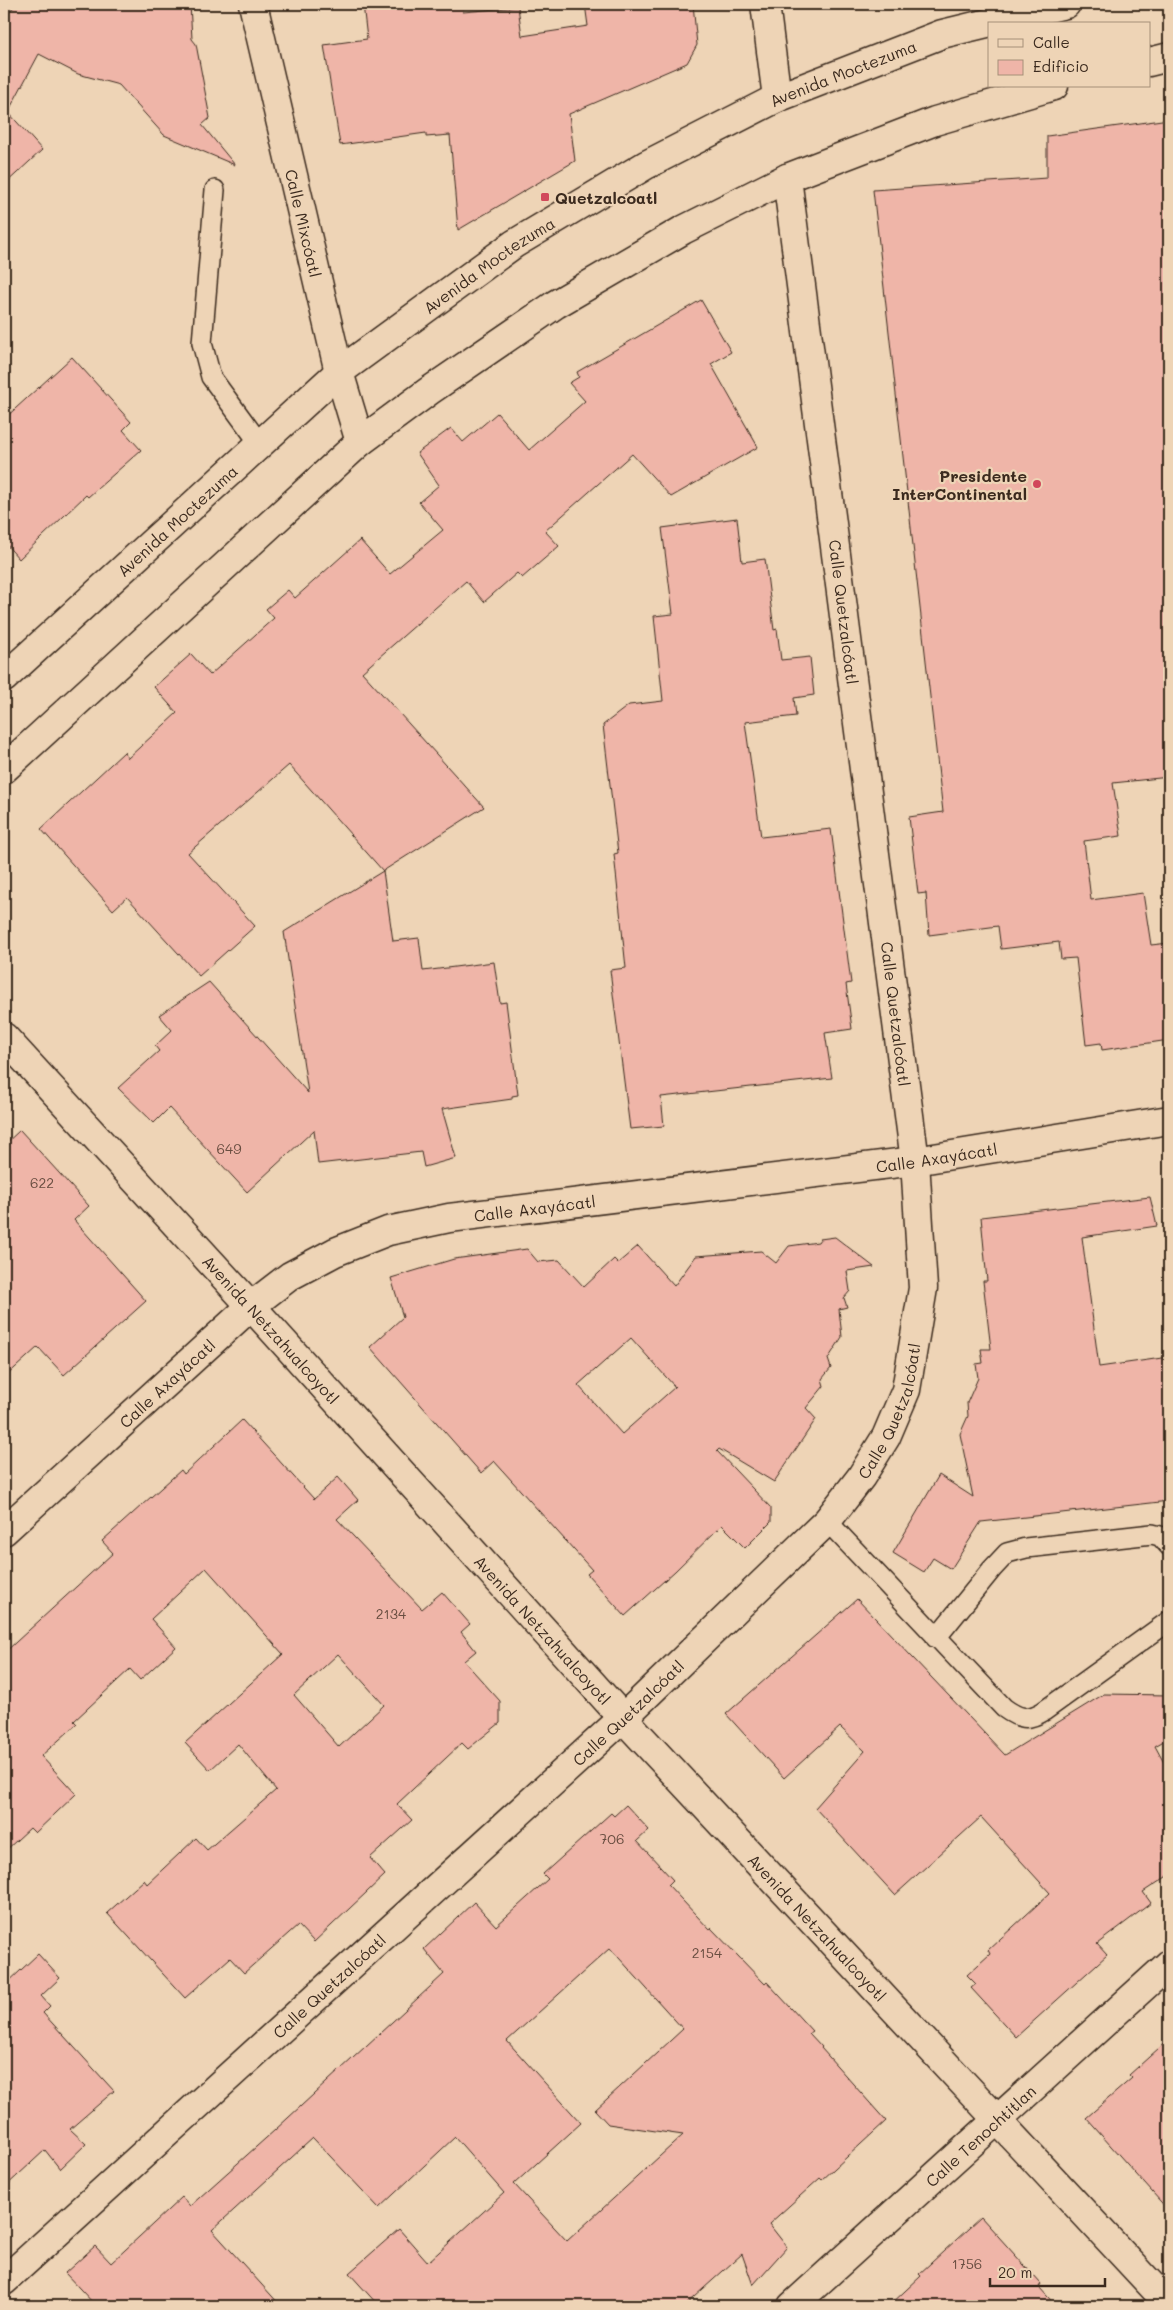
<svg xmlns="http://www.w3.org/2000/svg" width="1173" height="2310" viewBox="0 0 1173 2310" font-family="Mali,sans-serif">
<rect width="100%" height="100%" fill="#eed4b6"/>
<filter id="ink" filterUnits="userSpaceOnUse"><feTurbulence type="fractalNoise" baseFrequency=".02" numOctaves="2"/><feDisplacementMap in="SourceGraphic" scale="10" xChannelSelector="R" yChannelSelector="G"/><feConvolveMatrix kernelMatrix="1 2 1 2 8 2 1 2 1" color-interpolation-filters="sRGB"/></filter>
<g filter="url(#ink)">
<!-- building -->
<path fill="#efb5a8" stroke="#3b2a1e" fill-rule="evenodd" d="M17 4H190L192 39 196 44 210 118 202 125 235 165 164 135 119 85 78 74 39 54 8 112 42 150 4 185V16Z
M363 4H462L463 12 518 7 522 36 588 26 585 4H693L697 45 687 63 569 114 575 161 458 230 450 135 426 137V133L340 145 324 45 367 39Z
M1169 119V777L1113 783 1121 836 1084 841 1091 900 1143 893 1151 945 1169 943V1040L1102 1050 1101 1043 1086 1045 1076 958 1061 959 1059 942 1001 949 998 926 929 935 926 893 918 894 909 817 943 812 873 190 1047 178V136Z
M701 300 731 352 711 364 758 447 671 497 632 454 545 531 559 546 522 578 517 573 484 602 466 581 362 672 484 807 383 871 393 941 419 938 423 971 494 962 500 1003 506 1002 518 1095 512 1096V1099L442 1109 456 1158 424 1167 421 1152 318 1164 314 1130 247 1192 169 1108 154 1123 118 1088 159 1051 155 1046 172 1030 159 1015 209 982 308 1093 284 932 383 871 289 765 188 853 255 926 199 976 127 897 113 910 41 829 124 752 128 758 177 713 154 687 191 654 210 675 274 618 266 609 288 590 295 598 360 540 390 574 443 530 419 502 439 485 417 453 451 428 463 442 497 413 529 450 585 401 569 383 579 377 577 372Z
M72 357 131 422 123 430 141 450 88 497 86 495 19 559 4 542V419Z
M737 518 742 562 765 559 774 630 777 629 781 660 810 657 814 695 794 698 796 716 745 722 761 837 831 829 851 983 846 984 852 1029 825 1033 832 1078 661 1097 664 1126 630 1129 610 970 626 968 614 854 618 853 603 725 629 705 663 701 654 616 673 614 662 528Z
M20 1130 89 1206 74 1220 146 1301 64 1375 38 1347 4 1378V1145Z
M1150 1197 1157 1226 1082 1237 1099 1367 1169 1357V1501L981 1522 951 1569 933 1558 924 1572 893 1553 939 1475 973 1497 960 1434 968 1416 967 1403 978 1378 976 1364 983 1363 981 1349H991L983 1281H987L981 1217Z
M835 1237 874 1267 847 1271 850 1291 844 1298 847 1307 839 1309 842 1337 828 1359 831 1368 822 1379 824 1386 806 1408 816 1419 774 1482 719 1449 717 1451 771 1508V1522L745 1548 722 1525 675 1571 625 1616 587 1574 592 1570 494 1461 481 1473 370 1347 403 1317 391 1278 454 1259 527 1249 538 1262 559 1260 584 1287 614 1259 618 1263 638 1246 674 1286 696 1256 761 1251 776 1263 789 1246 818 1242 820 1239ZM631 1338 675 1387 622 1434 578 1385Z
M242 1420 314 1499 338 1477 358 1500 337 1519 422 1609 442 1592 470 1624 461 1632 476 1651 464 1661 500 1701V1723L468 1749 462 1743 397 1804 412 1820 370 1858 385 1875 314 1942 298 1925 244 1973 230 1958 185 1998 107 1913 144 1880 147 1884 196 1838 207 1850 276 1790 238 1744 210 1770 185 1743 283 1654 206 1568 151 1619 176 1647 140 1680 130 1669 74 1721 77 1724 41 1756 76 1794 35 1833 30 1828 4 1852V1653L113 1553 102 1541 181 1470 184 1474ZM338 1654 384 1705 339 1747 294 1695Z
M857 1599 1005 1755 1104 1694 1169 1695V1738L1155 1746 1169 1772V1875L1143 1892 1151 1903 1097 1944 1107 1955 1016 2037 971 1988 976 1984 967 1975 990 1954 988 1950 1050 1893 981 1817 895 1895 815 1808 865 1751 840 1727 784 1778 726 1714Z
M626 1805 649 1830 637 1841 673 1880 668 1885 710 1930 711 1928 765 1984 767 1982 791 2008 812 2031 809 2033 822 2047 821 2048 886 2121 822 2180 820 2178 769 2224 787 2247 753 2285 742 2254 684 2306H379L349 2273 399 2229 428 2262 504 2193 455 2137 379 2208 313 2138 212 2230 281 2306H96L65 2273 95 2246 111 2263 182 2197 190 2206 275 2130 444 1974 424 1949 474 1902 496 1926 548 1879 543 1874 611 1813 614 1816ZM610 1948 683 2029 595 2110 608 2124 683 2135 567 2241 514 2184 581 2123 507 2041Z
M38 1954 60 1978 41 1996 50 2006 43 2013 114 2091 70 2129 86 2144 60 2169 45 2150 4 2188V1986Z
M1169 2039V2211L1086 2118 1132 2078 1129 2075Z
M981 2217 1041 2284 1039 2287 1056 2306H889L921 2276 919 2274Z"/>
<g fill="none" stroke-linecap="round" stroke-linejoin="round">
<!-- lane casing -->
<g stroke="#3b2a1e" stroke-width="22">
<path id="lane" d="M215 190 202 343 211 377 260 444
M827 1521 1004 1708C1019 1719 1028 1721 1044 1711L1169 1621
M936 1638 992 1569 1007 1553 1026 1548 1152 1534 1160 1536 1169 1546"/>
</g>
<!-- street casing -->
<g stroke="#3b2a1e" stroke-width="31">
<g id="street">
<path id="s1" d="M253 4 339 372 360 442"/>
<path d="M765 4 777 98"/>
<path id="s2" d="M4 1037 251 1306 623 1718 1169 2304"/>
<path id="s3" d="M4 1531 251 1306 290 1276 335 1252 388 1231 449 1218 915 1161 1169 1120"/>
<path id="s4" d="M4 2281 623 1718 827 1521 861 1477 886 1437 906 1390 923 1288 915 1161 787 178"/>
<path id="s5" d="M792 2306 1169 1964"/>
</g>
</g>
<!-- secondary casing -->
<g stroke="#3b2a1e" stroke-width="31">
<g id="secondary">
<path d="M1149 62 1169 57"/>
<path id="s6" d="M4 678 339 372 514 244 646 165 777 98 942 34 1066 4"/>
<path d="M4 769 360 442 429 391 556 304 683 230 787 178 935 121 1054 86"/>
</g>
</g>
<!-- lane -->
<use href="#lane" stroke="#eed4b6" stroke-width="19"/>
<!-- street -->
<use href="#street" stroke="#eed4b6" stroke-width="28"/>
<!-- secondary -->
<use href="#secondary" stroke="#eed4b6" stroke-width="28"/>
</g>
</g>
<!-- markers -->
<g fill="#d1495b" stroke="#eed4b6" stroke-width="2">
<rect x="540" y="192" width="10" height="10" rx="2.5"/>
<circle cx="1037" cy="484" r="5"/>
</g>
<g text-anchor="middle" dominant-baseline="central" stroke-width="4.5" stroke-linejoin="round" paint-order="stroke">
<!-- number labels -->
<g font-size="14" fill="#684d40">
<text x="229" y="1148">649</text>
<text x="42" y="1182">622</text>
<text x="391" y="1613">2134</text>
<text x="612" y="1838">706</text>
<text x="707" y="1952">2154</text>
<text x="967" y="2263">1756</text>
</g>
<!-- street labels -->
<g font-size="16" fill="#3b2a1e" stroke="#eed4b6">
<text stroke="none"><textPath href="#s6" startOffset="1042">Avenida Moctezuma</textPath></text>
<text stroke="none"><textPath href="#s1" startOffset="225">Calle Mixcóatl</textPath></text>
<text stroke="none"><textPath href="#s6" startOffset="638">Avenida Moctezuma</textPath></text>
<text stroke="none"><textPath href="#s6" startOffset="234">Avenida Moctezuma</textPath></text>
<text transform="translate(844 612) rotate(83)">Calle Quetzalcóatl</text>
<text transform="translate(896 1014) rotate(83)">Calle Quetzalcóatl</text>
<text stroke="none"><textPath href="#s3" startOffset="1045">Calle Axayácatl</textPath></text>
<text stroke="none"><textPath href="#s3" startOffset="640">Calle Axayácatl</textPath></text>
<text stroke="none"><textPath href="#s2" startOffset="396">Avenida Netzahualcoyotl</textPath></text>
<text stroke="none"><textPath href="#s3" startOffset="220">Calle Axayácatl</textPath></text>
<text stroke="none"><textPath href="#s4" startOffset="1249">Calle Quetzalcóatl</textPath></text>
<text stroke="none"><textPath href="#s2" startOffset="801">Avenida Netzahualcoyotl</textPath></text>
<text stroke="none"><textPath href="#s4" startOffset="844">Calle Quetzalcóatl</textPath></text>
<text stroke="none"><textPath href="#s2" startOffset="1206">Avenida Netzahualcoyotl</textPath></text>
<text stroke="none"><textPath href="#s4" startOffset="439">Calle Quetzalcóatl</textPath></text>
<text stroke="none"><textPath href="#s5" startOffset="254">Calle Tenochtitlan</textPath></text>
</g>
<!-- poi labels -->
<g font-size="16" font-weight="bold" fill="#3b2a1e" stroke="#eed4b6" text-anchor="start">
<text x="555" y="197">Quetzalcoatl</text>
<text x="1027" y="475" text-anchor="end">Presidente<tspan x="1027" dy="18">InterContinental</tspan></text>
</g>
</g>
<!-- margin -->
<rect width="1173" height="2310" fill="none" stroke="#eed4b6" stroke-width="20"/>
<rect x="10" y="10" width="1153" height="2290" fill="none" stroke="#3b2a1e" stroke-width="2" filter="url(#ink)"/>
<!-- legend -->
<rect x="988" y="22" width="162" height="65" fill="#eed4b6" stroke="#a69079"/>
<rect x="998" y="39" width="25" height="8" fill="#eed4b6" stroke="#a69079"/>
<text x="1033" y="48" font-size="15" fill="#3b2a1e">Calle</text>
<rect x="998" y="60" width="25" height="15" fill="#efb5a8" stroke="#a69079"/>
<text x="1033" y="72" font-size="15" fill="#3b2a1e">Edificio</text>
<!-- scale -->
<path d="M990 2278v8h115v-8" fill="none" stroke="#3b2a1e" stroke-width="2.5"/>
<text x="998" y="2278" font-size="15" fill="#3b2a1e" stroke="#eed4b6" stroke-width="4" paint-order="stroke">20 m</text>
</svg>
